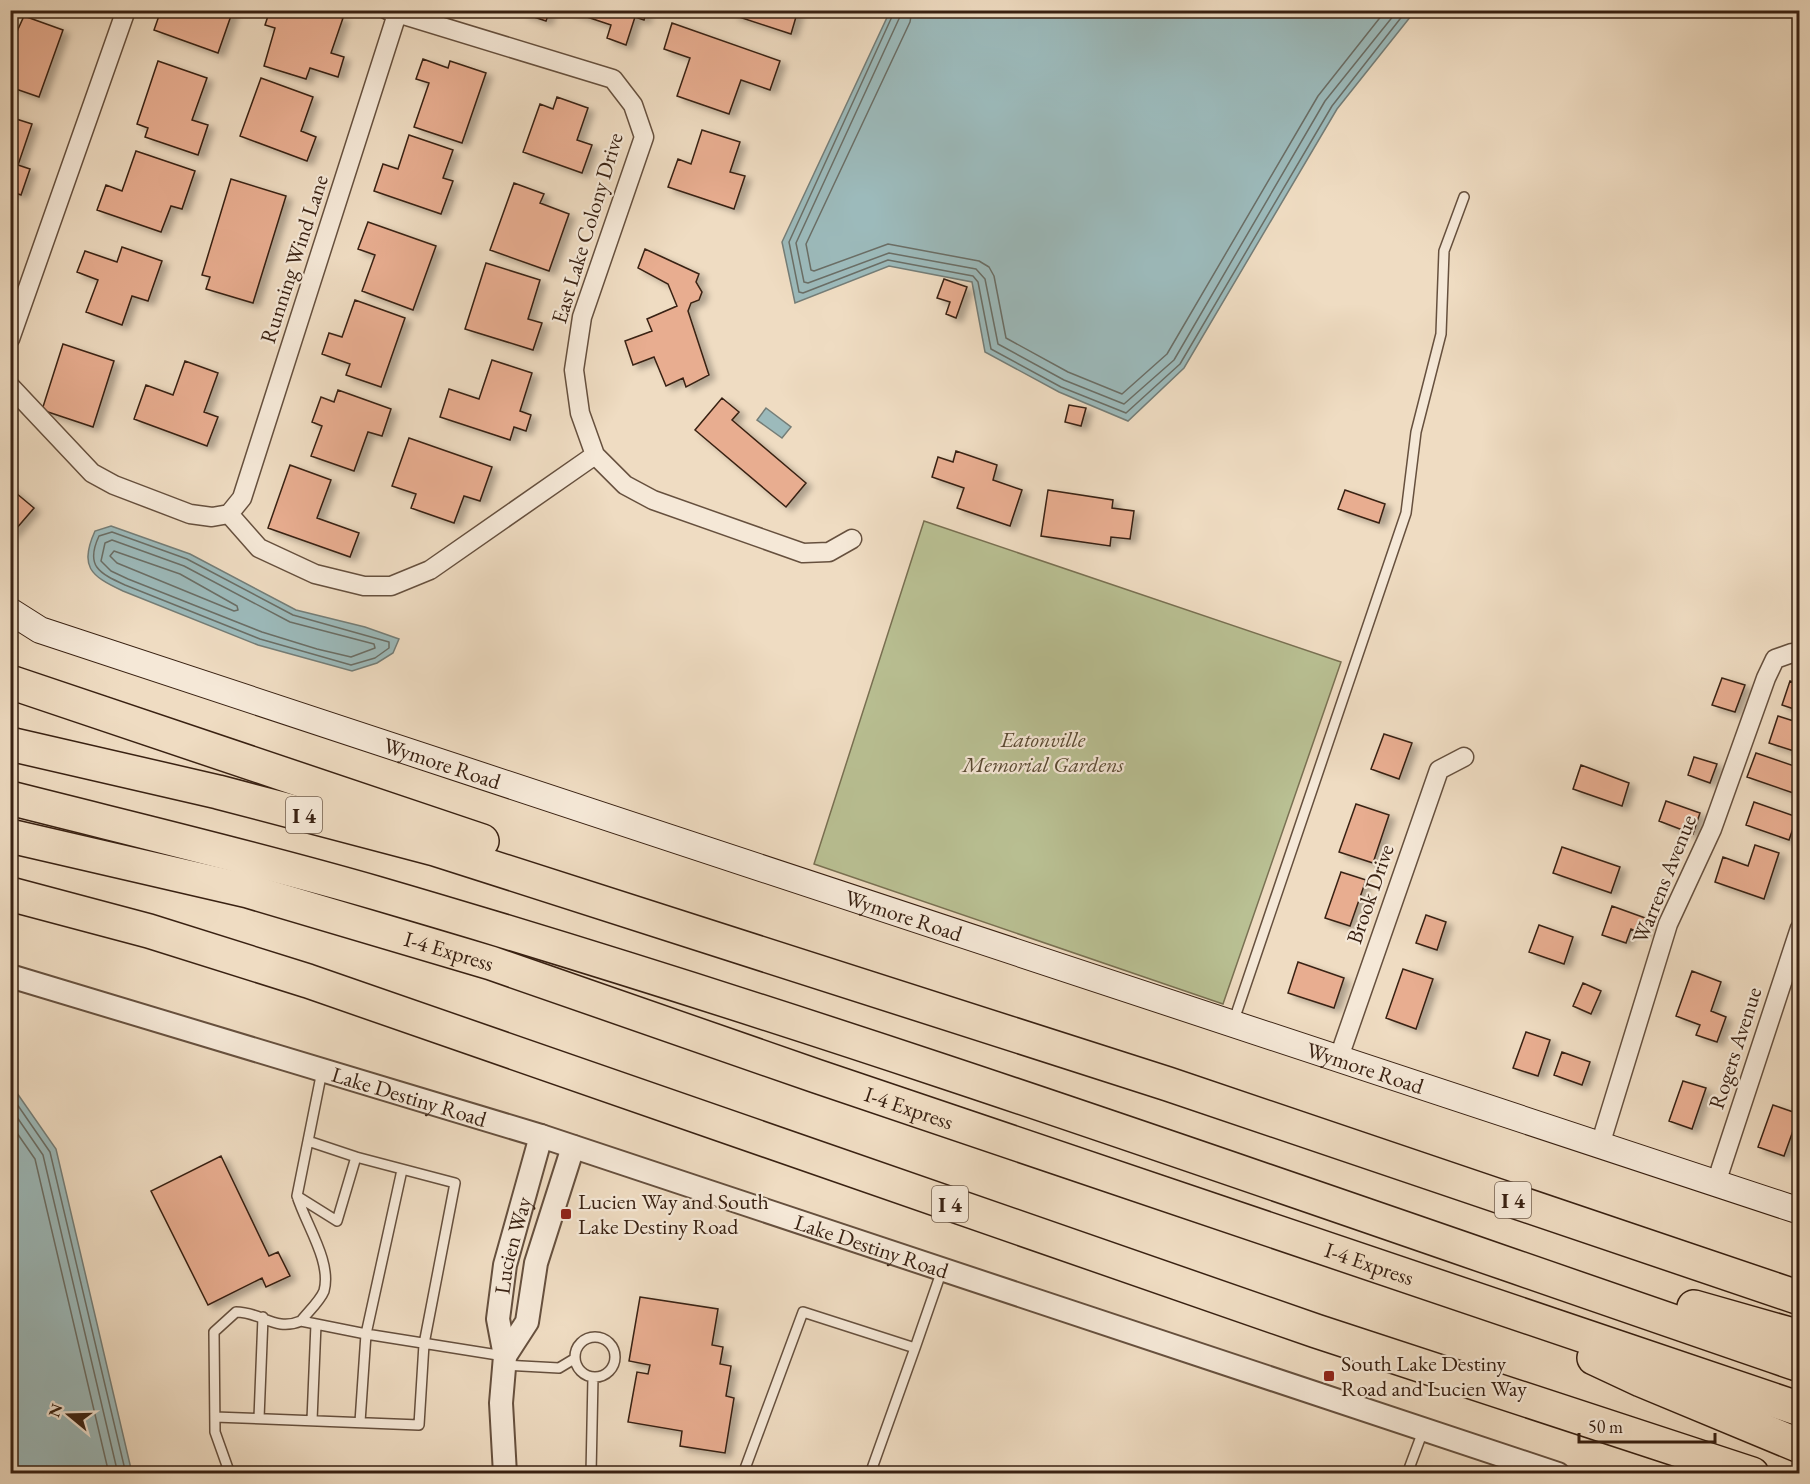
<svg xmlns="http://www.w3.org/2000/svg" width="1810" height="1484" viewBox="0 0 1810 1484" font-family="'EB Garamond',serif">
<defs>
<filter id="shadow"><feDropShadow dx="6" dy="4" stdDeviation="3" flood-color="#0004"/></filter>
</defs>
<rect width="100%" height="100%" fill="#efdcc2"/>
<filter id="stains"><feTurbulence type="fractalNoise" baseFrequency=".00333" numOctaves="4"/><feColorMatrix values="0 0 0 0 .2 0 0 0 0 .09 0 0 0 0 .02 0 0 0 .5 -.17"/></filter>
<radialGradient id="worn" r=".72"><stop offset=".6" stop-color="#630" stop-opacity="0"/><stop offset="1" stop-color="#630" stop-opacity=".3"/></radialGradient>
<!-- green -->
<path fill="#b9c093" stroke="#797052" stroke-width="1.5" d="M924 521 1341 662 1223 1004 814 864Z"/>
<!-- water -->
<path fill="#9cbabb" stroke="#747d77" stroke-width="1.5" d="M890 11V10L1415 11 1337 109 1184 368 1128 421 1059 392 985 352 972 282 889 266 795 303 782 242Z
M766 408 791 427 782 438 757 420Z
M111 526 190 554 296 610 365 627 399 639 393 653 377 663 352 671 258 645 123 591C90 576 79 566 95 531Z
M10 1083 56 1149 132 1473H11Z"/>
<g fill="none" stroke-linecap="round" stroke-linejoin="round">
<!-- shore -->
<path stroke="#6a6e66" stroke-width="1.5" d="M895 10 789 242 799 292 803 293 888 260 973 276 978 282 991 349 1061 387 1126 413 1180 364 1332 106 1407 10
M903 10 796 243 804 282 808 283 889 253 976 269 985 279 998 344 1064 380 1124 404 1174 360 1325 101 1398 10
M912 10 910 22 806 244 811 270 814 271 888 244 979 261 989 267 994 276 1006 338 1068 372 1122 394 1167 354 1318 96 1386 10
M112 532 187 559 293 615 389 642V648L375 658 351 665 260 639 125 585C99 573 85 566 99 536Z
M112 540 184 566 290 622 374 644 375 648 351 657 317 649 262 632 128 579 111 571 101 561 105 543Z
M114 551 180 574 237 606 238 610 234 611 117 563 110 556Z
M10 1094 50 1152 126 1474
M10 1107 43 1155 118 1474
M10 1123 35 1159 109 1474"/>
</g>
<!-- building -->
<path fill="#e8ad90" stroke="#392112" stroke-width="1.5" filter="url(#shadow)" d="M161 10 176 11 233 10 218 53 154 30Z
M270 10H318L343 18 331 53 344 57 338 77 310 68 306 79 264 66 275 28 265 25Z
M523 10H550L546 21 522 13Z
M647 10 644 20 635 17 626 45 607 38 611 25 569 11Z
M734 10H798L791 34 733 15Z
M24 16 63 30 39 97 10 87V47Z
M672 23 780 61 770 90 741 80 729 114 677 96 690 58 664 49Z
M423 59 448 68 450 61 486 73 462 143 414 127 429 83 416 79Z
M158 61 207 78 192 120 208 125 198 155 145 137 148 128 137 124Z
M261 78 313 97 301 131 316 137 307 161 240 136Z
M557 97 588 108 577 140 592 145 582 173 523 152 540 104 553 109Z
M10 117 32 124 18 165 30 169 21 195 10 191Z
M702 130 740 142 730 172 745 176 734 209 668 187 678 159 691 164Z
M409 135 453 150 443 178 453 181 441 214 374 191 383 164 398 169Z
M136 151 195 171 182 209 171 206 161 232 97 210 106 185 122 191Z
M231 179 286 196 253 303 206 289 210 277 202 275Z
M514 183 544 194 540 203 569 214 549 271 490 250Z
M368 222 436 246 413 310 362 291 375 255 358 249Z
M122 247 162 261 148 301 132 296 122 325 86 312 98 280 77 272 85 251 117 262Z
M645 249 699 274 696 282 702 292 699 300 691 303 688 311 709 375 686 387 683 378 666 386 654 357 633 365 625 341 652 331 647 319 677 306 668 284 638 268Z
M486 263 540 280 528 319 542 323 533 350 465 329Z
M944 279 967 287 956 318 946 314 950 302 937 298Z
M355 300 405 318 381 387 346 375 350 364 322 354 329 333 342 337Z
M63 344 114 361 93 427 42 410Z
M492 360 532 373 520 411 531 415 526 431 514 427 510 440 440 417 449 389 479 399Z
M185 361 218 373 204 412 218 417 207 446 134 419 146 385 173 395Z
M338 390 391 409 382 436 368 432 354 471 311 456 322 426 312 422 321 397 334 402Z
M722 398 739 412 732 420 806 483 786 507 695 430Z
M1069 405 1086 408 1081 426 1065 422Z
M409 438 492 467 480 501 464 496 454 523 411 508 416 494 392 486Z
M956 451 997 465 993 480 1022 490 1010 526 957 508 964 488 932 477 938 457 953 462Z
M290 465 331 480 317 518 359 533 350 557 268 528Z
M10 488 34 508 10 536Z
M1048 490 1113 500 1112 508 1134 511 1130 539 1111 537 1110 546 1041 536Z
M1345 490 1385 504 1379 523 1338 509Z
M1722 678 1745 685 1735 712 1712 705Z
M1790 681 1800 685V711L1782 705Z
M1778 716 1800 723V753L1769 743Z
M1384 734 1412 743 1399 779 1371 769Z
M1756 753 1800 768 1799 795 1747 777Z
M1694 757 1717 764 1710 783 1688 775Z
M1581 765 1629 783 1622 806 1573 789Z
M1666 801 1700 813 1693 834 1659 821Z
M1754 802 1797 817 1789 840 1746 825Z
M1356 804 1389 815 1373 863 1339 852Z
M1755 845 1779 853 1764 899 1715 882 1723 857 1748 866Z
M1562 847 1620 867 1611 893 1553 873Z
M1341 872 1366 880 1350 926 1325 918Z
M1612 906 1648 919 1643 934 1631 929 1626 943 1602 935Z
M1426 915 1446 922 1437 950 1416 943Z
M1539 925 1573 937 1564 964 1529 952Z
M1298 962 1344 978 1334 1008 1288 993Z
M1403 969 1433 979 1416 1029 1386 1018Z
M1692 971 1721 982 1711 1011 1726 1017 1717 1042 1696 1035 1700 1025 1676 1016Z
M1583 983 1601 991 1591 1014 1573 1006Z
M1526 1032 1550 1040 1538 1076 1513 1068Z
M1562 1052 1590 1062 1582 1085 1554 1075Z
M1683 1081 1706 1088 1692 1129 1669 1121Z
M1773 1105 1799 1114 1784 1156 1758 1147Z
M221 1156 269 1256 278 1252 290 1276 266 1287 262 1278 208 1305 151 1191Z
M640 1297 718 1309 712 1345 723 1347 720 1364 731 1366 726 1396 734 1398 725 1453 680 1446 682 1431 628 1422 637 1372 648 1374 650 1365 629 1361Z"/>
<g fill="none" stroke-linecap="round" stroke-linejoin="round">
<!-- service casing -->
<g stroke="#66503e" stroke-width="12">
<path id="service" d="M1233 1023 1406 513 1416 432 1441 334 1444 251 1464 197
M308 1141 356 1157
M297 1196C306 1225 332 1262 324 1291 320 1301 308 1312 301 1321
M575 1357a20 20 0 1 1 40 0a20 20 0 1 1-40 0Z
M504 1365 559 1368 574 1359
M215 1417 419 1425 424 1344 455 1183 356 1157 337 1221 297 1196 322 1071
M259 1418 263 1317
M312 1420 316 1324
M360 1422 366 1334 504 1356
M230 1473 252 1474
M230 1474 215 1432 214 1332 236 1312C262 1312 275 1332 301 1321L366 1334 402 1170
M591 1474 593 1377
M743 1474 803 1312 915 1348 942 1270
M870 1474 915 1348
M1407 1474 1423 1431"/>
</g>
<!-- minor casing -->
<g stroke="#66503e" stroke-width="21">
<path id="minor" d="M387 10 613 79 633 105 644 137 582 317 574 370 580 413 595 455 625 485 653 500 803 553 829 552 852 539
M10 339 126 10
M10 386 92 473 114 485 190 514 212 517 229 514
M229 514 242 498 397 14
M229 514 259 548 315 574 364 586H391L430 570 595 455
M1338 1060 1439 770 1464 757
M1600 1145 1668 924 1712 829 1766 678 1775 659 1792 653 1800 654
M1716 1183 1800 928"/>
</g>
<!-- tertiary casing -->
<g stroke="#66503e" stroke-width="26">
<g id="tertiary">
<path id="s1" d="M10 976 541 1136 1558 1474"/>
<path d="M505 1356 527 1322 536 1263 573 1147"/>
<path id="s2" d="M505 1474 501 1403 505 1356 498 1319 505 1265 541 1136"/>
</g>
</g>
<!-- secondary casing -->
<g stroke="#392112" stroke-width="28">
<g id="secondary">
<path id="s3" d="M10 611 40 630 1800 1211"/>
</g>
</g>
<!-- motorway casing -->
<g stroke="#392112" stroke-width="36">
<g id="motorway">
<path d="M10 682 482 841"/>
<path d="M10 744 218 792 435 849 1168 1084 1800 1298"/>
<path d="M10 798C132 829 255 858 376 893 856 1033 1327 1203 1800 1365"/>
<path id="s4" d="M10 836 248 891 491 963 816 1076 1800 1409"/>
<path d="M10 894 149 931 308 981 1316 1331 1752 1474"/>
<path d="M1694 1307 1800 1337"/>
<path d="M1594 1358 1641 1380 1800 1446"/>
</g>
</g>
<!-- service -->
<use href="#service" stroke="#f5e8d7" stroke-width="9"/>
<!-- minor -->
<use href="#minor" stroke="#f5e8d7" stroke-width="18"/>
<!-- tertiary -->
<use href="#tertiary" stroke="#f5e8d7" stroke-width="22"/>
<!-- secondary -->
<use href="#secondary" stroke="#f5e8d7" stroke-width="26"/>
<!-- motorway -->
<use href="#motorway" stroke="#efdcc2" stroke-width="33"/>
</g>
<!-- markers -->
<g fill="#8f2418" stroke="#f5e8d7" stroke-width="2">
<rect x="560" y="1208" width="12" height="12" rx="3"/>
<rect x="1323" y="1370" width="12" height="12" rx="3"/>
</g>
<g text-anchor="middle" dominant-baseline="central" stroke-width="4.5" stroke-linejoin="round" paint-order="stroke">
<!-- shield labels -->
<g fill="#f5e8d7" stroke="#715d4d" stroke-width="1.5">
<rect x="286" y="797" width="36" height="36" rx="4.5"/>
<rect x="1495" y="1182" width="36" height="36" rx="4.5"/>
<rect x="932" y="1186" width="36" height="36" rx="4.5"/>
</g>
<g font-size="21" font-weight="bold" fill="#392112">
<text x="304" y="815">I 4</text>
<text x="1513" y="1200">I 4</text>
<text x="950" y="1204">I 4</text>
</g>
<!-- street labels -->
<g font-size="22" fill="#392112" stroke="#f5e8d7">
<text transform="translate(587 228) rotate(-73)">East Lake Colony Drive</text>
<text transform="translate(294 259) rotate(-72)">Running Wind Lane</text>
<text stroke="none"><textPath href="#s3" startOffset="459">Wymore Road</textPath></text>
<text transform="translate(1664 879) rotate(-68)">Warrens Avenue</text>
<text transform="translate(1370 894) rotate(-71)">Brook Drive</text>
<text stroke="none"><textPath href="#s3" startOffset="945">Wymore Road</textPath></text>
<text stroke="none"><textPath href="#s4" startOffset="454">I-4 Express</textPath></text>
<text transform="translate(1735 1048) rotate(-72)">Rogers Avenue</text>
<text stroke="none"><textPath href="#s3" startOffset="1431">Wymore Road</textPath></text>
<text stroke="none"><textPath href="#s1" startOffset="417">Lake Destiny Road</textPath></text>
<text stroke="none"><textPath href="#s4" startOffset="940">I-4 Express</textPath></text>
<text stroke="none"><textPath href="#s2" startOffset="231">Lucien Way</textPath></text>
<text stroke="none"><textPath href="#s1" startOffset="903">Lake Destiny Road</textPath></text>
<text stroke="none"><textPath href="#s4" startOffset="1426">I-4 Express</textPath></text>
</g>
<!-- park labels -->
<g font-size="22" font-style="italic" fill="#594932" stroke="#f5e8d7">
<text x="1043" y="739">Eatonville<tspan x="1043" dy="25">Memorial Gardens</tspan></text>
</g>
<!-- poi labels -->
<g font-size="22" fill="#392112" stroke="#f5e8d7" text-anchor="start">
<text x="578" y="1201">Lucien Way and South<tspan x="578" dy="25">Lake Destiny Road</tspan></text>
<text x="1341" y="1363">South Lake Destiny<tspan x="1341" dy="25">Road and Lucien Way</tspan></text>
</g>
</g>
<!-- margin -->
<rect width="1810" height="1484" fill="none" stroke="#efdcc2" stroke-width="36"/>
<rect x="12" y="12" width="1786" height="1460" fill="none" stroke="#392112" stroke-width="3"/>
<rect x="18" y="18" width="1774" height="1448" fill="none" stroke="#392112" stroke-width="1.5"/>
<!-- north arrow -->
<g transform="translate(69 1415) rotate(289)" stroke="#f5e8d7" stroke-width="4.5" paint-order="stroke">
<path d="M0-4.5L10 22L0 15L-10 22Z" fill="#392112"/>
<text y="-9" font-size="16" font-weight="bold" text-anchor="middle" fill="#392112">N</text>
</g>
<!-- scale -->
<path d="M1579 1433v9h136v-9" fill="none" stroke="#392112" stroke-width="3"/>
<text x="1588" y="1433" font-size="18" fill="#392112" stroke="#f5e8d7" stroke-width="4.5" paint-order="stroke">50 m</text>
<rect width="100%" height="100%" filter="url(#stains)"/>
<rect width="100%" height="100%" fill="url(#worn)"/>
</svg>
